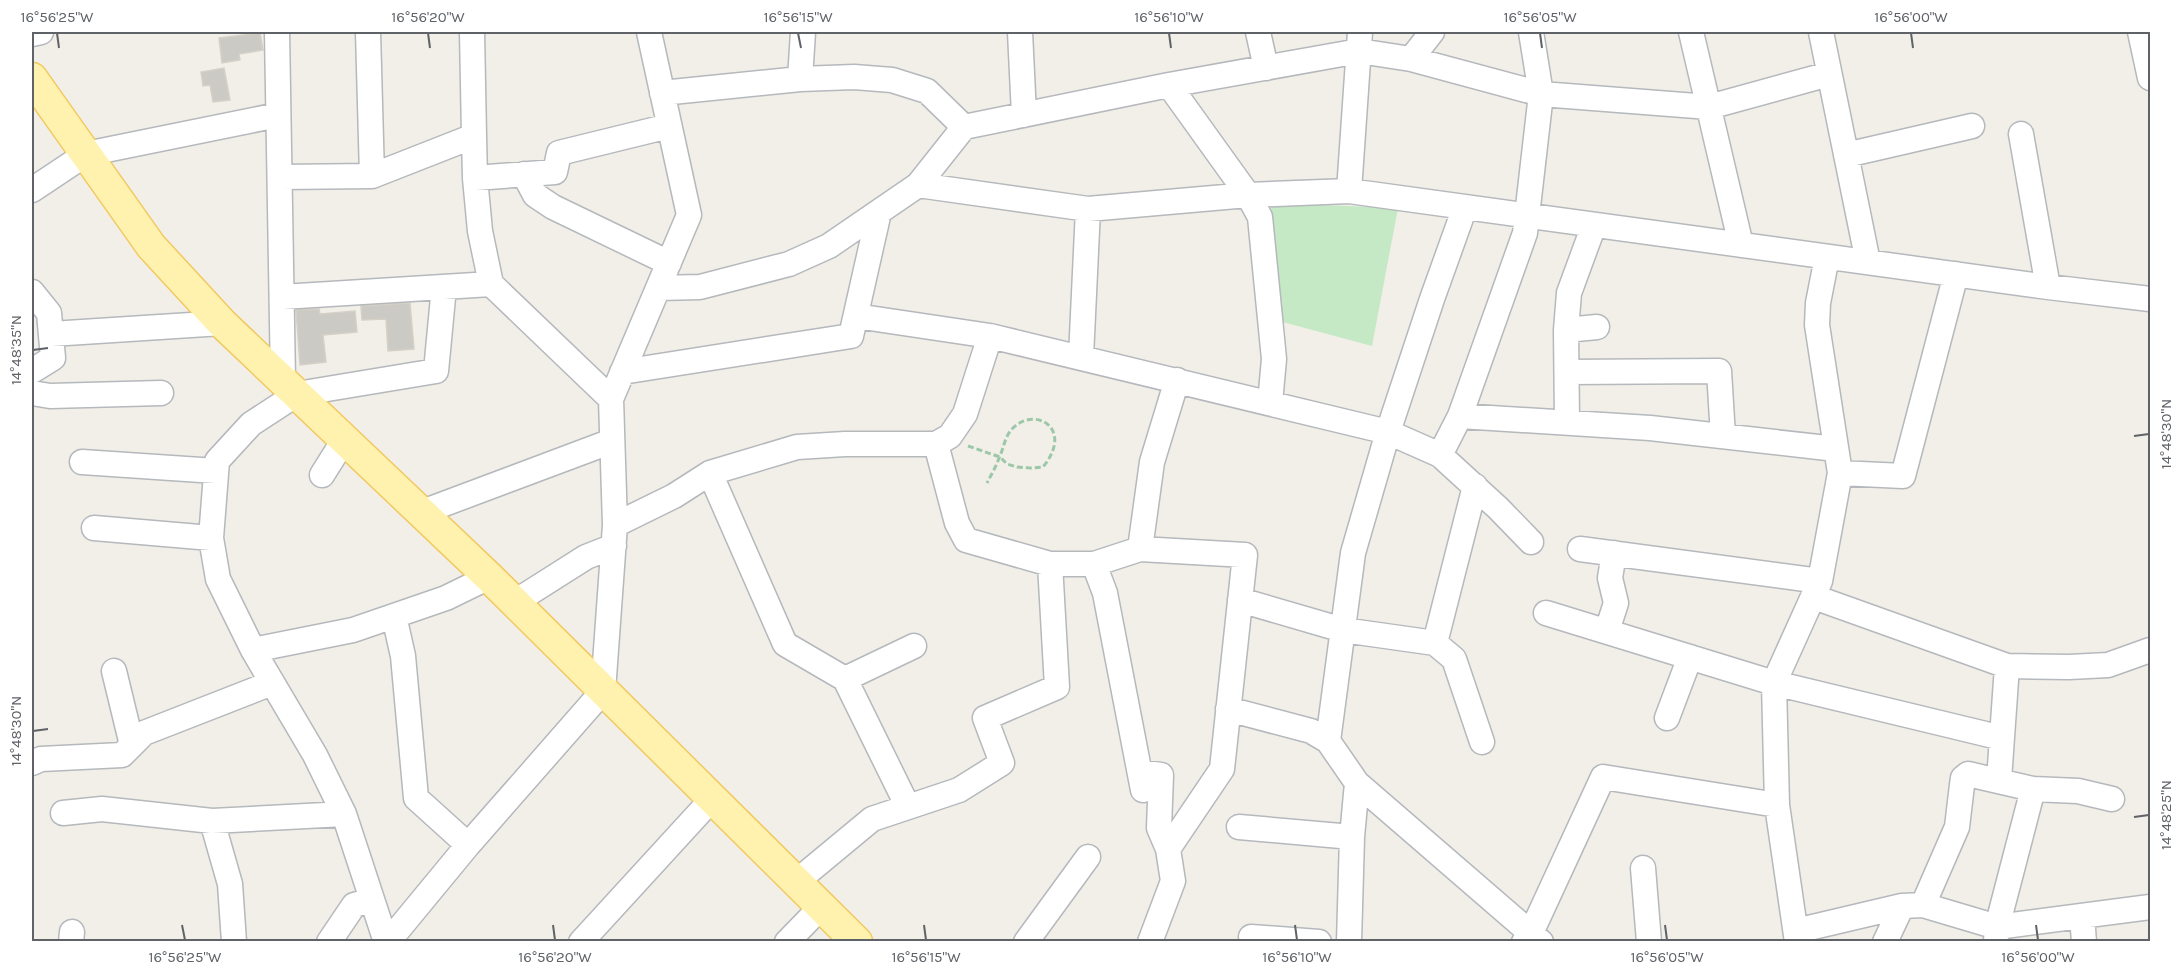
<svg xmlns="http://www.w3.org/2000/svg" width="2182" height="973" viewBox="0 0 2182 973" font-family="Karla,sans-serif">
<rect width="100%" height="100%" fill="#f1efe8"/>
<!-- green -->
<path fill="#c5e8c5" d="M1271 203 1398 208 1372 346 1279 321Z"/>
<!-- building -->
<path fill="#cccac5" stroke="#d6d1c6" stroke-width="1.5" d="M260 33 263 50 239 54 240 60 222 63 219 38Z
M224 68 230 100 213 102 210 85 203 86 201 72Z
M410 303 414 349 388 351 386 319 362 320 361 306Z
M319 309 320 314 355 311 357 332 323 335 326 362 300 365 296 310Z"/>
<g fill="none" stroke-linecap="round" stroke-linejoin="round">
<!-- minor casing -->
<g stroke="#b5b8bc" stroke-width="27">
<path id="minor" d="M277 32 283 381
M368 32 372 176 474 136 475 178 480 231 491 284 611 399
M472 32 474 136
M1020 32 1024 115
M1258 32 1266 68
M1691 32 1741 245
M1821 32 1868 262
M2140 32 2150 78
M32 34 41 32
M1411 59 1432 32
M800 79 803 32
M1169 85 1248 195 1260 217 1274 359 1270 403
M964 127 1169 85 1359 51 1411 59 1541 94 1531 32
M2021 134 2048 287
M1846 155 1972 126
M524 174 535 195 553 207 669 263
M280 177 372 176
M475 178 555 172 559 153 669 126
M918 185 1088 209 1248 195 1349 191 2048 287 2150 299
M32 190 86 154 278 115
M1349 191 1360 32
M658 288 700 287 789 264 829 246 918 185 964 127 927 91 892 80 854 77 800 79 662 93
M32 292 49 313 53 358 32 371
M282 297 491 284
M856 316 990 336
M1566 330 1597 327
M51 334 222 323
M1081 357 1088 209
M622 372 851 336 879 212
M1567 372 1719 371 1723 436
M32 393 50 396 161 393
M1460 416 1650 428 1836 449
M1567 422 1566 330 1569 293 1594 225
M936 444 957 523 966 540 1050 564H1094L1140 549 1245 555 1222 769 1168 849 1173 881 1150 942
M1440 455 1460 416 1525 233 1541 94 1709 107 1829 74
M82 462 216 471
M710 473 785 644 845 679 908 807
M1840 473 1903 476 1956 274
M322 475 344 440
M420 513 612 441
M615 525 674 496 710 473 797 447 845 444H936L950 436 965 414 990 336 1388 432 1440 455 1498 508 1531 542
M94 528 211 538
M1140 549 1152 462 1177 380
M1580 549 1820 581
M1094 564 1105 593 1143 790
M1814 597 2007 666 2069 667 2108 665 2150 650
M1240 600 1343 630 1435 643 1454 659 1482 742
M515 602 586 557 614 546
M1546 613 1774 683 2002 738
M394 616 403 656 416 798 468 845
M1607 631 1616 603 1610 578 1614 553
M1435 643 1475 486
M253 650 353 630 446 598 489 577
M114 671 132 745
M845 679 914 646
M1228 709 1311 731 1328 741 1357 783 1541 942
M1667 718 1690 657
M1328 741 1353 553 1388 432 1432 299 1465 207
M32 763 41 759 122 755 144 733 272 683
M1140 772 1161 775 1159 828 1168 849
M1999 780 2007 666
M63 813 102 809 212 821 344 814
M212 821 230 884 234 942
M1239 827 1352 837
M1643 868 1649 942
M796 882 872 819 959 790 1002 763 985 718 1057 687 1050 564
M1923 905 1957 827 1962 785 1963 778 1968 774 2033 789 2078 791 2112 799
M2082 916 2084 942
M1796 931 1902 906 1923 905 1997 927 2150 907
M1251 937 1319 942
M1996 941 1997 927 2033 789
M71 942 72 932
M329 942 354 905 372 900
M386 942 344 814 315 755 253 650 218 579 211 538 217 461 251 424 297 394 436 371 444 287
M388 942 468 845 603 691 615 525 611 399 689 215 649 32
M581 942 712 799
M787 942 822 906
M1026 942 1088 857
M1349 942 1352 837 1357 783
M1524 942 1531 933 1603 777 1777 805
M1797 942 1777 805 1774 683 1820 581 1840 473 1817 325 1818 303 1827 257
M1885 942 1902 906"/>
</g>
<!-- major casing -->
<g stroke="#f2c960" stroke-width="33">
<path id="major" d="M32 78 151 246 222 323 489 577 857 942"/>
</g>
<!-- path -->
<path stroke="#9cc7a9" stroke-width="3" stroke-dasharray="6 3" stroke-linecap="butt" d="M968 446 1000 457 1007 464 1017 467 1031 468 1043 467C1075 428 1034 405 1012 429 1004 438 1004 448 999 458 996 467 991 475 987 483"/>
<!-- minor -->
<use href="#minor" stroke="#fff" stroke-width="24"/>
<!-- major -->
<use href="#major" stroke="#fff2af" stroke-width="30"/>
</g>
<!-- ticks -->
<path fill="none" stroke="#5f6368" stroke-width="2" d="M57 33 59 48M428 33 430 48M798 33 801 48M1169 33 1171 48M1540 33 1542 48M1911 33 1913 48M33 350 48 348M2134 436 2149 434M33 731 48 729M2134 817 2149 815M182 925 185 940M553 925 555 940M924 925 926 940M1295 925 1297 940M1665 925 1667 940M2036 925 2038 940"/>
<!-- border -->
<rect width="2182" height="973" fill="none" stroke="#ffffff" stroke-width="66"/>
<rect x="33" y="33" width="2116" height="907" fill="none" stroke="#5f6368" stroke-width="2"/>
<g font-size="15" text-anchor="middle" fill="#5f6368">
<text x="57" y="22">16°56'25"W</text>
<text x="428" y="22">16°56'20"W</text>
<text x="798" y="22">16°56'15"W</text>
<text x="1169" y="22">16°56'10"W</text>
<text x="1540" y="22">16°56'05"W</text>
<text x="1911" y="22">16°56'00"W</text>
<text transform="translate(16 350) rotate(-90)" y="5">14°48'35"N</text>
<text transform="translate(2166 434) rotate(-90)" y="5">14°48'30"N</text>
<text transform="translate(16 731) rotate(-90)" y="5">14°48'30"N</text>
<text transform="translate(2166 815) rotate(-90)" y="5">14°48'25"N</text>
<text x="185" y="962">16°56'25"W</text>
<text x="555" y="962">16°56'20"W</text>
<text x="926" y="962">16°56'15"W</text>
<text x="1297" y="962">16°56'10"W</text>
<text x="1667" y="962">16°56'05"W</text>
<text x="2038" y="962">16°56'00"W</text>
</g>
</svg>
